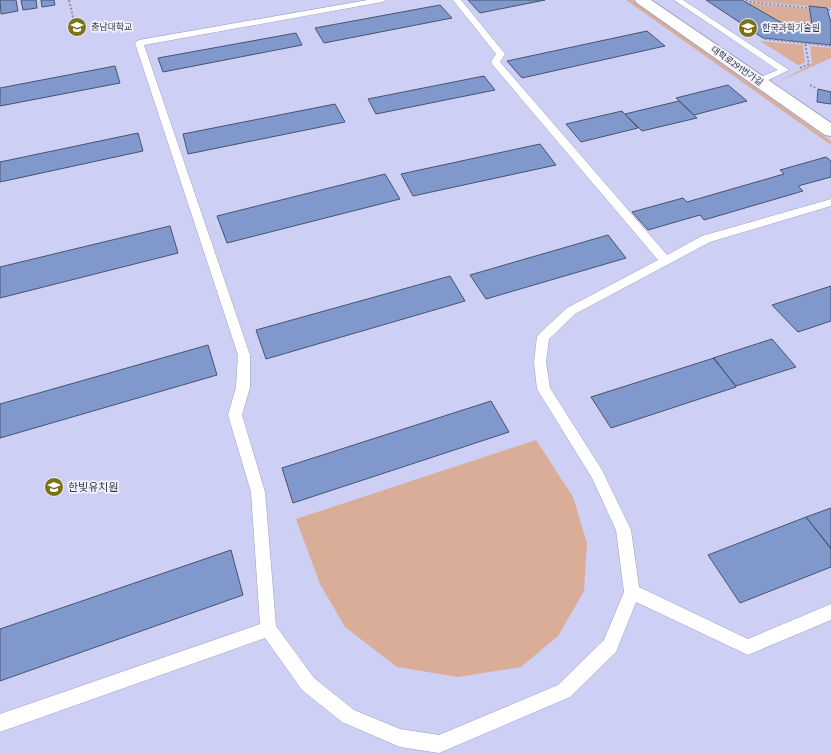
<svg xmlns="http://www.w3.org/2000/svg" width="831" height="754" viewBox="0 0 831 754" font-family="'Fira Sans Condensed','Noto Sans KR',sans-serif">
<rect width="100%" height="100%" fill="#cecff4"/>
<!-- green -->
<path fill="#daad99" d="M626 0H632L831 141V145Z
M749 0H831V8L750 1Z
M747 3 810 9 812 24 782 23Z
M760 41 803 45 805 63 798 65Z
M810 46 831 48V58L778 82 812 64Z
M536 440 573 497 587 543 584 591 558 636 521 667 458 677 397 667 345 627 320 584 296 519Z"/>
<!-- building -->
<path fill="#8098cb" stroke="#465470" d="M0 0H16L18 11 1 14Z
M21 0H36L37 8 23 10Z
M41 0H54L55 5 42 7Z
M468 0H545L480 13Z
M706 0H742L782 23 812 24 809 6 827 8 831 23V45L763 38Z
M440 5 452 18 324 43 315 28Z
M647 31 665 46 522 78 507 61Z
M296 33 302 45 163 72 158 58Z
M115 66 120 83 0 106V88Z
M484 76 495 90 376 114 368 99Z
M728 85 747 101 694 115 676 98Z
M818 89 831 92V104L817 102Z
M679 101 697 118 642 131 625 114Z
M335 104 345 122 188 154 183 134Z
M622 111 638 128 581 142 566 124Z
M138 133 143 151 0 182V162Z
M540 144 556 165 413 196 401 174Z
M826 157 831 161V177L798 186 803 191 704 220 700 215 648 230 632 212 683 198 687 202 784 174 780 170Z
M385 174 400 199 227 243 217 216Z
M170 226 178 253 0 298V267Z
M608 235 626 258 486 299 470 275Z
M450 276 465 301 266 359 256 330Z
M831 286V321L798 332 772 305Z
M772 339 796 367 736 386 713 358Z
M208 345 217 375 0 438V404Z
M714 358 736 387 611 428 591 397Z
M491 401 509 432 293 503 282 468Z
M831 508V548L806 517Z
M806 517 831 549V567L740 603 708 555Z
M231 550 243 595 0 681V629Z"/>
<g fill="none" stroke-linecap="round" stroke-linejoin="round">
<!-- service casing -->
<g stroke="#9fa0c2" stroke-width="1">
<path id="service" d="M368 0H386L382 2 144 45 250 355V387L242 415 265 492 276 626 314 678 354 710 400 729 439 735 558 685 604 640 624 592 616 530 592 478 537 389 534 362 537 337 539 334 567 308 658 260 492 64 491 62 496 54 453 0H461L505 54 500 62 667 255 702 236 831 199V206L710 242 575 314 549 339 546 362 550 388 602 470 631 530 639 587 748 639 831 604V620L748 655 636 602 616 652 570 697 439 753 400 747 342 722 302 690 265 638 0 732V714L260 624 251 492 228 415 236 387 238 355 135 43 139 40Z
M674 0H683L789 70 762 83H756L754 81 756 79 778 70Z"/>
</g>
<!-- minor casing -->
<g stroke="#9fa0c2" stroke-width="2">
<path id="minor" d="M635 0H651L831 123V136L825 135 637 3Z"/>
</g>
<!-- path -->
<path stroke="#8f8fab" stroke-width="2" stroke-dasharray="2 2" stroke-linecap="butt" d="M69 0 75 26
M746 0 749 2 809 8
M828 10 831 9
M765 39 831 46
M800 68 809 64 805 43
M810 85 816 88"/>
<!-- service -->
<use href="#service" fill="#fff" fill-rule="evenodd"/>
<!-- minor -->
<use href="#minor" fill="#fff" fill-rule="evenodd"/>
</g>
<!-- icons -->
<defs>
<g id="university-disc" transform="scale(1)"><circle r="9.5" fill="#7a7214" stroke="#f2f3fe"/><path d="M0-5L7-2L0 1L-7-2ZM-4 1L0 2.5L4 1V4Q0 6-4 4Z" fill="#fff"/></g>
<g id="school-disc" transform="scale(1)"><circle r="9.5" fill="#7a7214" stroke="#f2f3fe"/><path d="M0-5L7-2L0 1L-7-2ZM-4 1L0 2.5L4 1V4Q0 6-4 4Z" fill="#fff"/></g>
</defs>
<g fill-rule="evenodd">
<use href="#university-disc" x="77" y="27"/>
<use href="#university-disc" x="748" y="28"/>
<use href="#school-disc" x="54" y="487"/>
</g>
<g text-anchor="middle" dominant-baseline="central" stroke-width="3.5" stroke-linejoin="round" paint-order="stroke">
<!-- far-poi labels -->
<g font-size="9" fill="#363644" stroke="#f2f3fe" text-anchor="start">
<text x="91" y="27">충남대학교</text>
<text x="762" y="28">한국과학기술원</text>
</g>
<!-- far-street labels -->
<g font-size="9" fill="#363644" stroke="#f2f3fe">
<text transform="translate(737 66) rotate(35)">대학로291번가길</text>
</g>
<!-- poi labels -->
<g font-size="11" fill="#363644" stroke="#f2f3fe" text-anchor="start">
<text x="68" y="487">한빛유치원</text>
</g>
</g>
</svg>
